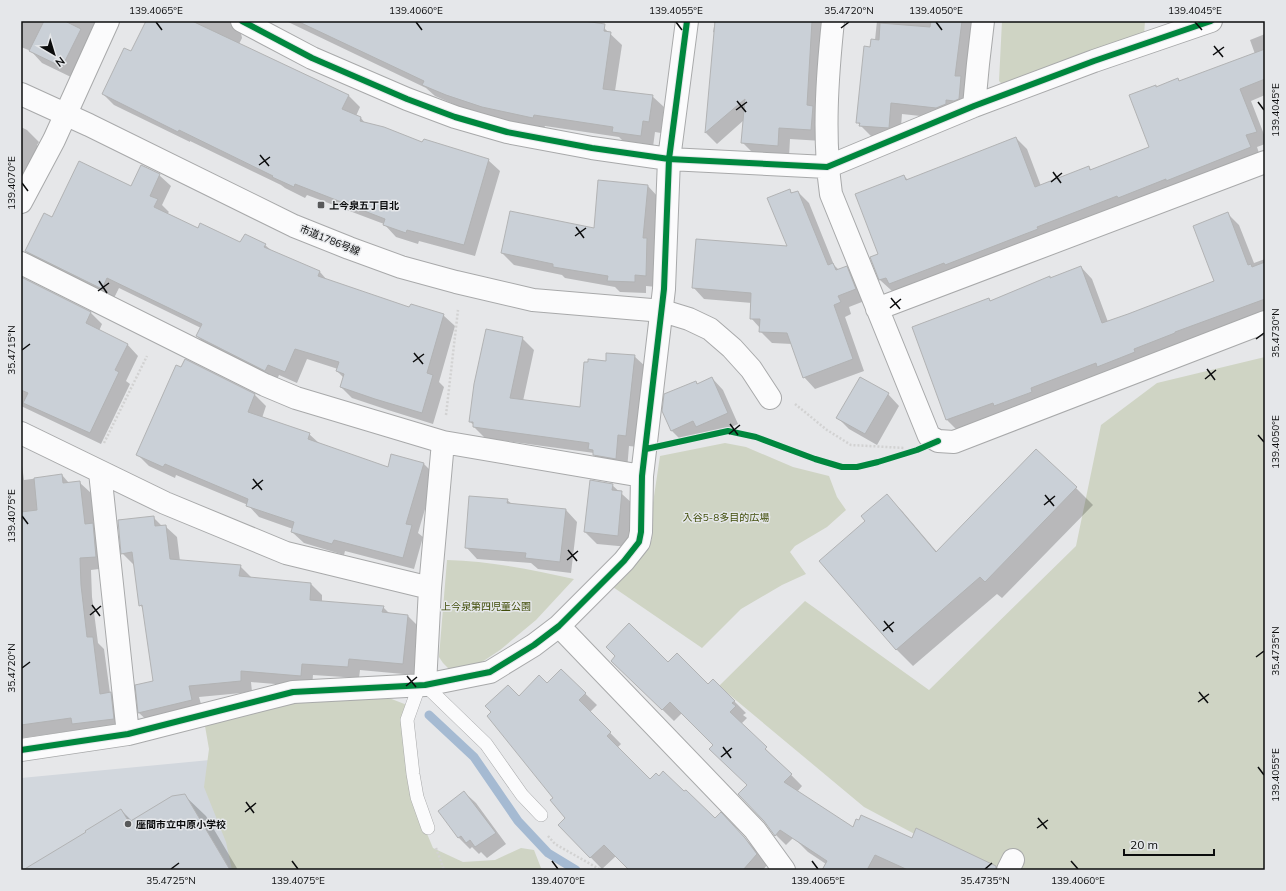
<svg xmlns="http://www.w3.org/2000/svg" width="1286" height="891" viewBox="0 0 1286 891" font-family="Mulish,'Noto Sans JP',sans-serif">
<rect width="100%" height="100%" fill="#e6e7e9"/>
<!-- built -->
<path fill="#d2d7dd" d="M210 760 253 870H21V778Z"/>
<!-- green -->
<path fill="#cfd4c4" d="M1002 21H1145L1144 35 1006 88 999 81Z
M1265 357V870H982L864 807 719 686 805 601 929 690 1076 546 1101 425 1157 383Z
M725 443 746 447 793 467 829 476 837 497 846 510 827 527 795 546 790 552 806 574 782 585 741 609 702 648 610 585 642 554 648 547 652 539 653 503 660 456Z
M447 560C490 561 532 570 574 579L536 620 500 650 485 660 476 665 459 669H449L443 663 439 657Z
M389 698 407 705 420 817 433 848 463 862 495 860 521 848 534 850 541 868 544 870H232L226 842 204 787 209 749 205 726 280 701Z"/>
<!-- shadow -->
<path fill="#0003" d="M21 21H104L75 79 42 63 31 51 21 47Z
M147 21H249L242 27 241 33 242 38 239 44 348 95 360 107 356 116 361 118 365 123 423 144 488 160 500 171 475 256 419 241 418 244 396 237 384 224 307 195 305 198 285 188 281 185 190 141V142L114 105 103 94 131 53Z
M286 21H570L604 28 622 45 615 91 652 96 664 107 661 133 655 132 653 147 625 143 619 137 545 126 544 128 495 118 458 106 435 96 426 88Z
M715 21H826L822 141 790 139 789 157 754 154 743 143 744 120 717 144 706 133 715 33 713 32Z
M877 21H982L972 89 948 119 902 114 900 139 872 137 857 122 870 48 875 40Z
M1265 34V95L1251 101 1265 137V144L1257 147 1261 159 901 295 896 290 892 291 880 280 871 257 879 254 904 176 908 180 1016 138 1027 149 1041 186 1089 167 1092 171 1150 148 1155 86 1157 88 1178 79 1180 82 1255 54 1250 40Z
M21 127 27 130 39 142 37 145 42 150 21 188Z
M159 175 171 186 162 205 169 212 167 214 198 229 241 244 265 245 272 251 320 272 327 280 410 309 443 315 455 326 439 382 444 387 433 424 388 410 352 398 341 387 344 378 337 371 338 369 307 359 297 383 279 375 276 382 209 348 197 336 201 328 119 288 113 300 38 263 26 251 53 218Z
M648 186 659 198 655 246 658 250 657 287 646 286V293L620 292 615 287 565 278 562 275 514 265 502 253 595 230Z
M789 190 793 194 798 192 809 203 834 265 839 270 846 267 858 279 867 300 849 307 851 314 845 317 864 371 815 389 804 377 792 344 772 343 760 331V328L751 318 752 303 704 299 693 287 788 247Z
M1228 214 1239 225 1254 263 1265 259V314L958 431 947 420 989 299 991 301 1049 277 1051 279 1081 267 1092 279 1108 322 1215 282Z
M21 278 91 313 102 324 99 331 127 344 138 356 126 381 130 384 101 444 21 406Z
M522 338 534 350 523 401 581 408 607 362 634 356 646 367 638 447 629 446 627 470 605 466 594 453 485 438 474 427V425L470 422Z
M185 360 255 395 266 406 262 418 309 434 320 444 388 468 392 455 424 464 435 475 418 533 423 537 414 569 345 551 344 555 304 543 292 532 293 529 259 517 248 505 176 475 175 478 149 466 137 454Z
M712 378 723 390 738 424 708 438 703 433 683 442 671 430 695 382 698 384Z
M888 394 899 406 877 445 849 429 837 417Z
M21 458 24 480 62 475 69 483 79 482 91 493 94 526 104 536 107 568 91 570 92 597 98 643 104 649 110 693 122 704 125 730 84 735 79 730 21 738Z
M612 485 633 504 629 547 597 544 585 532Z
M1076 488 1093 505 1002 598 997 594 913 666 896 649 867 521 887 496 903 512 937 552Z
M507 500 512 504 566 510 577 522 571 573 538 569 531 563 477 559 466 547Z
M153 517 162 526H165L177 537 180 561 240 566 252 578 311 584 322 595V602L383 607 390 614 408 616 419 627 414 675 360 670 359 678 313 675 312 687 251 682 252 692 199 697 203 711 151 724 139 713 154 682 144 609 140 605 134 565 122 553Z
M668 663 708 685 713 680 746 713 743 715 747 718 741 724 802 786 797 792 853 828 912 839 996 867 999 870H830L826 864 808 852 796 840 804 827 786 845 775 834 748 785 714 745 682 713 674 721 624 672Z
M561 670 597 705 590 712 621 744 617 748 650 780 715 820 732 825 757 851 767 865 763 870H630L616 856 602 869 559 825 566 818 554 798 519 697 547 684Z
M464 792 476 803 506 844 487 858 481 852 479 854 472 847 470 849 458 837Z
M184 795 206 816 238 870H47L87 833 121 810 132 821Z"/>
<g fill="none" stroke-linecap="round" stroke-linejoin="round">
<!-- stream -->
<path stroke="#a5bad2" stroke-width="9" d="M429 715 474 757 518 821 548 853 576 870"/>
</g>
<!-- building -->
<path fill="#cad0d7" stroke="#b2b3b4" d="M44 21H65L81 29 62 67 29 51Z
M146 21H192L349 95 342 109 361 117 360 121 384 127 422 142 424 139 489 159 464 245 407 230 406 233 383 225 385 219 295 184 294 187 272 177 273 176 179 130 178 132 102 94 124 48 131 51Z
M297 21H584L605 24 604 31 611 32 603 89 653 95 649 122 643 121 641 136 612 132 613 127 534 115 533 118 482 107 446 95 422 85 424 81Z
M715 21H812L807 105 813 106 811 130 779 128 778 146 741 143 745 99 705 133Z
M931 21H962L955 76H961L959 99 954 101 946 100V104L936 108 891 103 889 128 859 126 860 123H856L864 46 870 47 871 39 879 40 880 23 930 27Z
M1265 49V79L1240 89 1257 132 1246 135 1251 147 1166 181V179L1118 198 1117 196 1037 227 1038 229 945 265 944 263 889 284 886 278 879 280 870 257 878 254 855 194 904 175 906 180 1016 137 1035 187 1089 166 1090 170 1149 147 1129 95 1156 85V87L1178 78 1179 81Z
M79 161 131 186 141 165 160 174 150 196 158 199 154 207 198 228 200 223 240 242 245 234 266 244 264 247 320 271 318 276 409 307 411 304 444 314 427 373 433 375 422 413 375 399 340 387 344 374 336 371 339 362 295 349 285 372 268 365 265 371 196 336 202 324 107 278 102 289 25 251 44 213 52 217Z
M598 180 648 185 643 238H647L646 276 635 275V282L607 281 608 276 553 267V264L501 253 510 211 594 228Z
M790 189 791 193 798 191 828 265 833 263 836 270 847 266 856 289 838 296 841 302 834 305 853 359 803 378 787 333 759 332 760 319H750L751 293 692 288 696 239 787 246 767 198Z
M1228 212 1248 265 1251 264 1252 267 1265 262V299L1175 332V333L1134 349 1135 352 1097 367 1096 363 1031 388 1032 392 994 406 993 403 946 420 912 327 989 298 990 301 1050 276V278L1081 266 1102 323 1128 314 1214 281 1193 226Z
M21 277 91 312 86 323 128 344 115 370 119 372 90 433 23 403 28 393 21 390Z
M486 329 523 337 510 398 580 407 584 362H588V359L606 361V353L635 355 626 436 618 435 616 459 593 455V450L588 449 589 443 473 427V422H469L474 384Z
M185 359 255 394 248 412 310 433 308 439 388 467 391 454 424 463 406 524 412 525 403 558 334 540 332 544 291 532 294 522 246 506 248 499 165 464 163 467 136 455 176 365 181 367Z
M712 377 728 413 696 427 693 421 671 431 662 411 664 394 696 381 697 384Z
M860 377 889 393 865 434 836 418Z
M1036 449 1077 487 985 582 980 577 896 650 819 561 865 521 861 516 887 494 936 552Z
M62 474 63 483 80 481 85 524 93 523 96 557 80 558 81 585 87 637H93L100 694 111 692 114 719 72 724 71 718 21 725V512L37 510 34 478Z
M590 480 613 484 612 490 622 491 618 536 584 532Z
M469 496 508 499 507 503 566 509 560 562 525 558 526 553 465 548Z
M154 516 155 526 166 525 170 559 241 565 239 576 311 583 310 600 384 606 382 612 408 615 403 664 349 659 348 667 302 664 301 676 241 671V681L189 686 192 700 138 713 135 685 153 681 142 605 139 606 132 552 121 554 118 520Z
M629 623 668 662 677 653 708 684 713 679 735 701 732 703 736 706 730 712 767 747 765 749 792 774 784 782 853 827 856 819 859 820 861 815 912 838 916 828 996 866V870H908L875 855 867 870H822L827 861 780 830 775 836 764 821 738 794 747 785 709 749 713 745 670 702 662 710 611 661 615 656 606 647Z
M561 669 586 693 579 700 611 732 607 736 650 779 656 773 659 776 663 771 684 791 686 790 715 818 721 812 745 838 757 854 743 870H629L604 845 590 858 558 825 565 818 550 800 553 798 487 716 491 712 485 706 508 685 519 696 539 675 547 683Z
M464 791 496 833 475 847 470 840 466 843 461 836 458 838 438 811Z
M185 794 230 870H23L86 832 85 831 121 809 129 822 172 796Z"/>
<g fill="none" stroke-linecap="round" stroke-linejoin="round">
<!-- service casing -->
<g stroke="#a8a9aa" stroke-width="14">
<path id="service" d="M428 828 417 797 413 774 407 720 417 692 425 685 486 744 522 795 541 815"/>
</g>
<!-- minor casing -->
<g stroke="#a8a9aa" stroke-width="24">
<path id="minor" d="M242 21 312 58 407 99 455 117 507 132 592 148 669 159 827 167 974 106 1094 61 1211 21
M833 21C827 78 823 137 831 194L929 436 938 441 954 442 1265 322
M974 106 978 64 983 21
M21 202 54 140 108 21
M21 263 265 385 296 398 443 442 642 476
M877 309 1265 162
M663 311 689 319 710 329 732 348 751 369 770 398
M21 433 165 503 286 553 430 588
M100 472 128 734
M559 626 755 830 784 870
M425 685 430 588 443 442
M21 750 128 734 293 692 425 685 490 672 534 645 559 626 624 561 639 542 641 532 642 476 664 289 669 159 687 21
M1008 870 1013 860"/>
</g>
<!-- tertiary casing -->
<g stroke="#a8a9aa" stroke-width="24">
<path id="tertiary" d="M21 94 89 125 294 226 349 248 401 267 456 282 533 300 663 311"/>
</g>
<!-- path -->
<path stroke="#d2d2d2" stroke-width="2.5" stroke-dasharray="2 2" stroke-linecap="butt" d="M795 404 827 430 851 445 905 448
M446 415 458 310
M674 442 728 431 756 437 815 459 842 467H857L878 462 910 453
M104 443 147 356
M548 836 555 844 601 870
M436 848 444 870"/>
<!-- service -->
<use href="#service" stroke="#fbfbfc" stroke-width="13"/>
<!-- minor -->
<use href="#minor" stroke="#fbfbfc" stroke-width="22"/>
<!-- tertiary -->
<use href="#tertiary" stroke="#fbfbfc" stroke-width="22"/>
<!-- cycleway casing -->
<g stroke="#e5e7ea" stroke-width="8">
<path id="cycleway" d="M242 21 312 58 407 99 455 117 507 132 592 148 669 159 827 167 974 106 1094 61 1211 21
M646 449 728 431 756 437 815 459 842 467H857L878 462 917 450 938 441
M21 750 128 734 293 692 425 685 490 672 534 645 559 626 624 561 639 542 641 532 642 476 664 289 669 159 687 21"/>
</g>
<!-- cycleway -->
<use href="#cycleway" stroke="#00873e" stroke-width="6"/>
</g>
<!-- ticks -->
<path fill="none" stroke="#0b0c0d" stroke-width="1.5" d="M156 22 162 30M416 22 422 30M676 22 682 30M936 22 942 30M1195 22 1202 30M841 28 849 22M1214 46 1223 57M1213 55 1224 47M737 101 746 112M1258 102 1264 110M736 110 747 102M260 155 269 166M259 165 270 157M1053 172 1061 183M1051 182 1062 173M22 183 28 191M576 227 584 238M575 236 586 228M99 281 107 293M98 291 109 283M891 298 900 309M890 308 901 299M1256 339 1264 333M22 350 30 344M414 353 423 364M413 362 424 354M1207 369 1215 380M1205 379 1216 370M730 424 738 435M729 434 740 425M1258 435 1264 442M253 479 262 490M252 489 263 480M1045 495 1054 506M1044 505 1055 496M22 516 28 524M568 550 577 561M567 560 578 551M92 605 100 616M90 615 101 606M884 621 893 632M883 631 894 622M1256 657 1264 651M22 668 30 662M407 676 416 687M406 686 417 677M1199 692 1208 703M1198 702 1209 694M723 747 731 758M721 757 732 748M1258 767 1264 775M246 802 254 813M245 812 256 803M1038 818 1047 829M1037 828 1048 820M292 861 298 869M552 861 558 869M812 861 818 869M1071 861 1078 869M171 869 179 863M985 869 992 863"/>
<!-- markers -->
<g fill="#58595a" stroke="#e5e7ea" stroke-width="1.5">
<rect x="317" y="201" width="8" height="8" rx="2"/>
<circle cx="128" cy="824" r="4"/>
</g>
<g text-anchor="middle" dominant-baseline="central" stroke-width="3" stroke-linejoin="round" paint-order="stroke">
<!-- poi labels -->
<g font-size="10" font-weight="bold" fill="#0b0c0d" stroke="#e5e7ea" text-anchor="start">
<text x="329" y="205">上今泉五丁目北</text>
<text x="136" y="824">座間市立中原小学校</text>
</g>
<!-- street labels -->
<g font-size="10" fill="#0b0c0d" stroke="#e5e7ea">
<text transform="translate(330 240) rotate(22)">市道1786号線</text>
</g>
<!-- park labels -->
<g font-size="10" fill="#404d09" stroke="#e5e7ea">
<text x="726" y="517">入谷5-8多目的広場</text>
<text x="486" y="606">上今泉第四児童公園</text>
</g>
</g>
<!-- border -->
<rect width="1286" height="891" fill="none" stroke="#e5e7ea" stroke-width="44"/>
<!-- north arrow -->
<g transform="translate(54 54) rotate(142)" stroke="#e5e7ea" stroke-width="3" paint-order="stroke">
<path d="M0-3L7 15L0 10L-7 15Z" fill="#0b0c0d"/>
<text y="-6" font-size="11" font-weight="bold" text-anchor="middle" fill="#0b0c0d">N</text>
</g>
<!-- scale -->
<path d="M1124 849v6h90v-6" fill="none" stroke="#0b0c0d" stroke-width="2"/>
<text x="1130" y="849" font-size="12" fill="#0b0c0d" stroke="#e5e7ea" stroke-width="3" paint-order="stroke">20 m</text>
<rect x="22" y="22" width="1242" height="847" fill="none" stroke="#0b0c0d" stroke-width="1.5"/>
<g font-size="10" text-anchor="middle" fill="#0b0c0d">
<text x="156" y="14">139.4065°E</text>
<text x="416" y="14">139.4060°E</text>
<text x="676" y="14">139.4055°E</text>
<text x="849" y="14">35.4720°N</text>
<text x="936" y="14">139.4050°E</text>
<text x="1195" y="14">139.4045°E</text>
<text transform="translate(1275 110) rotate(-90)" y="4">139.4045°E</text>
<text transform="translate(11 183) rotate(-90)" y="4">139.4070°E</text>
<text transform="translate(1275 333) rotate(-90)" y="4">35.4730°N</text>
<text transform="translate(11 350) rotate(-90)" y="4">35.4715°N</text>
<text transform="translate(1275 442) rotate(-90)" y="4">139.4050°E</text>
<text transform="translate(11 516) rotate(-90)" y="4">139.4075°E</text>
<text transform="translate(1275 651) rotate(-90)" y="4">35.4735°N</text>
<text transform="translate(11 668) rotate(-90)" y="4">35.4720°N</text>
<text transform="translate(1275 775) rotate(-90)" y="4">139.4055°E</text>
<text x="171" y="884">35.4725°N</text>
<text x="298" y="884">139.4075°E</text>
<text x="558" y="884">139.4070°E</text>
<text x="818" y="884">139.4065°E</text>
<text x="985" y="884">35.4735°N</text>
<text x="1078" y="884">139.4060°E</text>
</g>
</svg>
